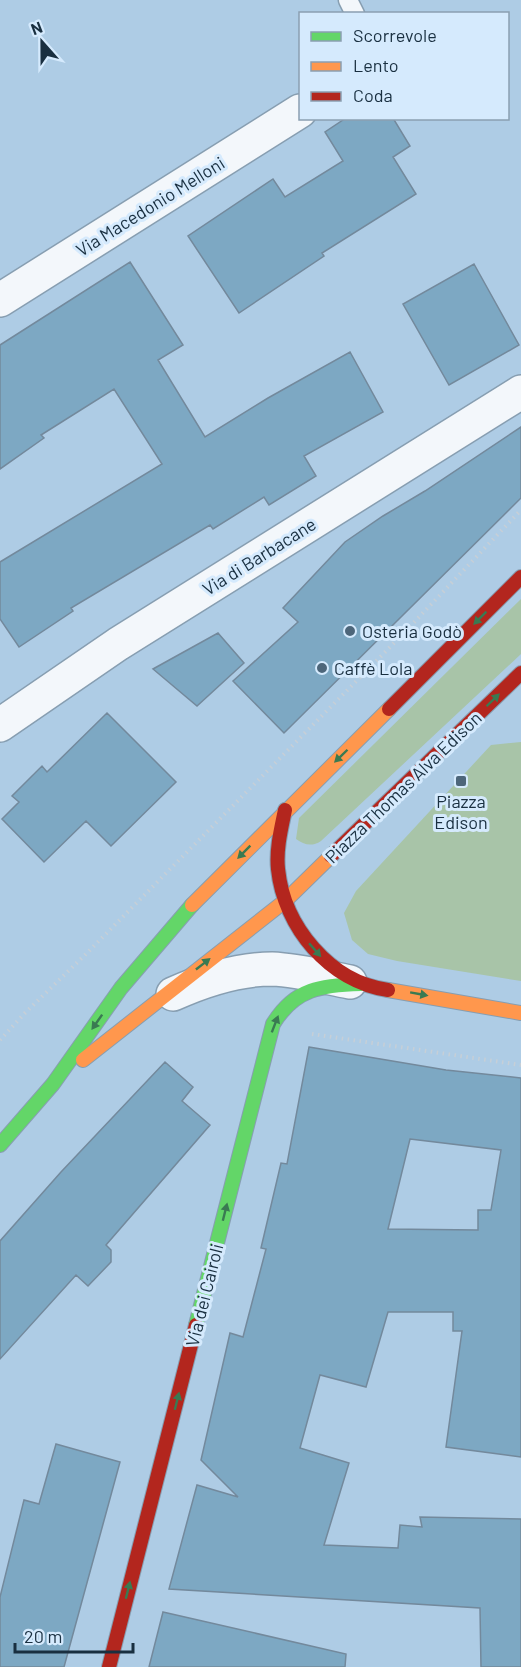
<svg xmlns="http://www.w3.org/2000/svg" width="521" height="1667" viewBox="0 0 521 1667" font-family="Barlow,sans-serif">
<rect width="100%" height="100%" fill="#aecce5"/>
<!-- green -->
<path fill="#a8c4a8" d="M521 599V654L321 841C312 847 304 845 296 839L299 818Z
M521 742V981L397 961 368 954 352 940 344 913 356 891 491 745Z"/>
<!-- building -->
<path fill="#7da8c3" stroke="#73899c" stroke-width="1.5" fill-rule="evenodd" d="M346 118H393L410 146 393 157 416 194 322 253 324 256 239 313 188 236 273 179 285 197 343 161 325 132Z
M130 262 183 345 158 360 205 437 268 398 350 352 383 412 304 456 316 476 269 505 264 497 213 529 210 525 71 608 73 611 19 647 0 619V562L162 464 114 389 41 435 44 438 0 469V345Z
M474 264 519 345 449 385 403 304Z
M521 427V498L284 733 233 681 298 622 283 608 345 542 383 516 425 491Z
M218 633 244 663 197 706 153 669Z
M107 713 176 782 111 846 86 821 44 862 2 819 19 802 12 796 42 766 47 772Z
M309 1047 446 1070 521 1078V1457L446 1447 462 1331H453V1312H388L366 1387 320 1375 300 1448 349 1463 324 1545 398 1548 400 1525 422 1527 420 1517 521 1519V1667H481L480 1608 169 1589 197 1485 238 1497 201 1460 230 1333 243 1337 266 1249 261 1248 281 1163 287 1164ZM410 1139 501 1150 491 1210H478V1230L388 1229Z
M165 1062 193 1087 182 1101 210 1125 106 1245 111 1250V1262L88 1286 76 1275 0 1359V1241L61 1172Z
M56 1444 120 1462 64 1667H0V1597L24 1500 39 1504Z
M163 1612 346 1654 345 1667H149Z"/>
<g fill="none" stroke-linecap="round" stroke-linejoin="round">
<!-- lane casing -->
<g stroke="#879eb1" stroke-width="21">
<path id="lane" d="M348 0 355 14"/>
</g>
<!-- street casing -->
<g stroke="#879eb1" stroke-width="36">
<path id="street" d="M0 300 300 111
M0 725 118 644 521 392
M173 994C204 980 237 969 272 969 298 970 324 977 350 982"/>
</g>
<!-- fast casing -->
<g stroke="#879eb1" stroke-width="16">
<path id="fast" d="M0 1145 53 1084 121 988 192 905
M196 1325 273 1024C295 988 322 985 361 984"/>
</g>
<!-- slow casing -->
<g stroke="#879eb1" stroke-width="16">
<path id="slow" d="M192 905 389 709
M388 990 521 1013
M83 1060 285 901 331 856"/>
</g>
<!-- jam casing -->
<g stroke="#879eb1" stroke-width="16">
<path id="jam" d="M389 709 521 577
M285 810C281 829 276 849 278 869 284 927 330 982 388 990
M331 856 521 673
M109 1667 196 1325"/>
</g>
<!-- path -->
<path stroke="#c6cfd7" stroke-width="4" stroke-dasharray="1.5 4.5" stroke-linecap="butt" d="M312 1034 521 1065
M0 1040 25 1013 86 954 401 636 521 510"/>
<!-- lane -->
<use href="#lane" stroke="#f3f7fb" stroke-width="18"/>
<!-- street -->
<use href="#street" stroke="#f3f7fb" stroke-width="33"/>
<!-- fast -->
<use href="#fast" stroke="#63d668" stroke-width="14"/>
<!-- slow -->
<use href="#slow" stroke="#ff974d" stroke-width="14"/>
<!-- jam -->
<use href="#jam" stroke="#b3261e" stroke-width="14"/>
</g>
<!-- one-way arrows -->
<defs><path id="oneway-solid" d="M-6-.8H1V-3.2L6.5 0L1 3.2V.8H-6Z" transform="scale(1.5)"/></defs>
<g fill="#3a7a52">
<use href="#oneway-solid" transform="translate(480 618) rotate(135)"/>
<use href="#oneway-solid" transform="translate(493 700) rotate(-44)"/>
<use href="#oneway-solid" transform="translate(341 756) rotate(136)"/>
<use href="#oneway-solid" transform="translate(244 852) rotate(135)"/>
<use href="#oneway-solid" transform="translate(315 950) rotate(49)"/>
<use href="#oneway-solid" transform="translate(203 964) rotate(-38)"/>
<use href="#oneway-solid" transform="translate(419 994) rotate(10)"/>
<use href="#oneway-solid" transform="translate(97 1022) rotate(125)"/>
<use href="#oneway-solid" transform="translate(275 1024) rotate(-69)"/>
<use href="#oneway-solid" transform="translate(225 1212) rotate(-76)"/>
<use href="#oneway-solid" transform="translate(177 1401) rotate(-76)"/>
<use href="#oneway-solid" transform="translate(128 1590) rotate(-76)"/>
</g>
<!-- markers -->
<g fill="#4d667a" stroke="#d5eafd" stroke-width="2">
<circle cx="350" cy="631" r="6"/>
<circle cx="322" cy="668" r="6"/>
<rect x="455" y="775" width="12" height="12" rx="3"/>
</g>
<g text-anchor="middle" dominant-baseline="central" stroke-width="6" stroke-linejoin="round" paint-order="stroke">
<!-- street labels -->
<g font-size="18" fill="#192f40" stroke="#d5eafd">
<text transform="translate(150 206) rotate(-32)">Via Macedonio Melloni</text>
<text transform="translate(259 556) rotate(-32)">Via di Barbacane</text>
<text transform="translate(403 787) rotate(-44)">Piazza Thomas Alva Edison</text>
<text transform="translate(204 1295) rotate(-76)">Via dei Cairoli</text>
</g>
<!-- poi labels -->
<g font-size="18" fill="#192f40" stroke="#d5eafd" text-anchor="start">
<text x="362" y="631">Osteria Godò</text>
<text x="334" y="668">Caffè Lola</text>
<text x="461" y="801" text-anchor="middle">Piazza<tspan x="461" dy="21">Edison</tspan></text>
</g>
</g>
<!-- legend -->
<rect x="299" y="12" width="210" height="108" fill="#d5eafd" stroke="#8a9fb1" stroke-width="1.5"/>
<rect x="311" y="32" width="30" height="9" fill="#63d668" stroke="#8a9fb1" stroke-width="1.5"/>
<text x="353" y="42" font-size="18" fill="#192f40">Scorrevole</text>
<rect x="311" y="62" width="30" height="9" fill="#ff974d" stroke="#8a9fb1" stroke-width="1.5"/>
<text x="353" y="72" font-size="18" fill="#192f40">Lento</text>
<rect x="311" y="92" width="30" height="9" fill="#b3261e" stroke="#8a9fb1" stroke-width="1.5"/>
<text x="353" y="102" font-size="18" fill="#192f40">Coda</text>
<!-- north arrow -->
<g transform="translate(42 42) rotate(339)" stroke="#d5eafd" stroke-width="4.5" paint-order="stroke">
<path d="M0-4.5L10 22L0 15L-10 22Z" fill="#192f40"/>
<text y="-9" font-size="16" font-weight="bold" text-anchor="middle" fill="#192f40">N</text>
</g>
<!-- scale -->
<path d="M15 1643v9h118v-9" fill="none" stroke="#192f40" stroke-width="3"/>
<text x="24" y="1643" font-size="18" fill="#192f40" stroke="#d5eafd" stroke-width="4.5" paint-order="stroke">20 m</text>
</svg>
